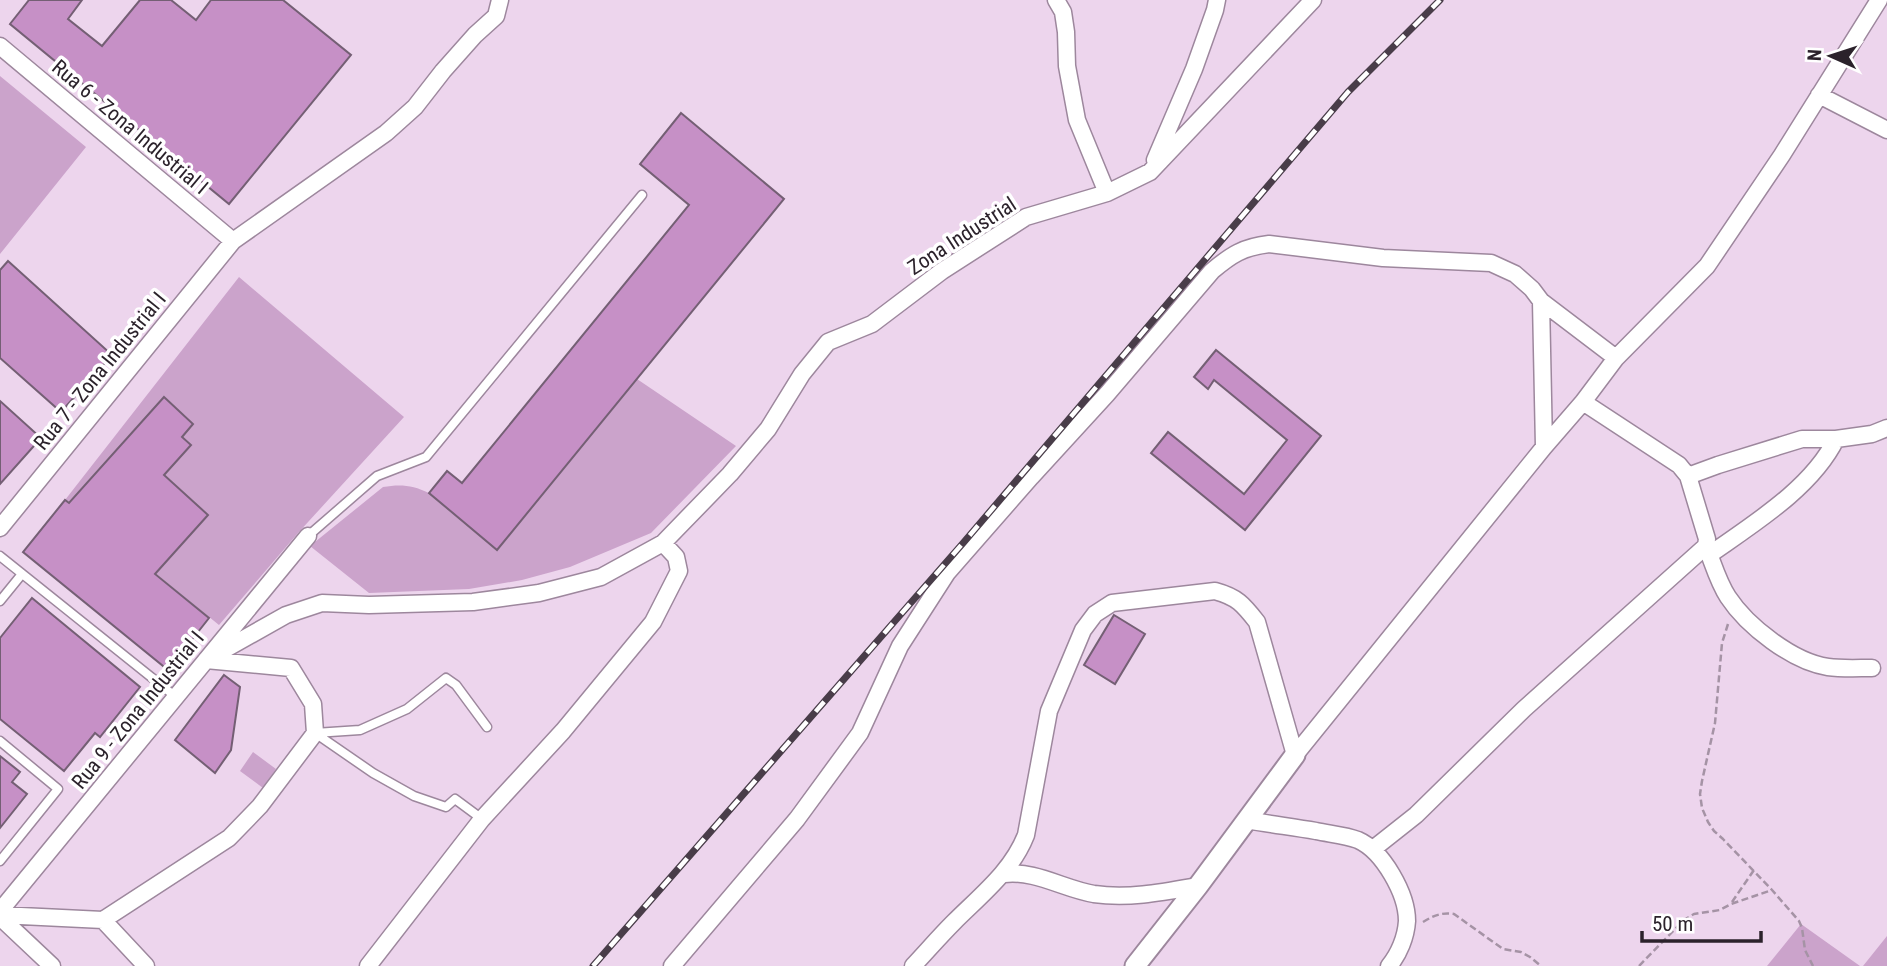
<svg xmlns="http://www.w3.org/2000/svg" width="1887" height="966" viewBox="0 0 1887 966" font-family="'Roboto Condensed',sans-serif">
<rect width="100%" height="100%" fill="#edd5ed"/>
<!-- green -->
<path fill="#cba3cb" d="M0 76 86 147 0 254Z
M239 277 404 417 298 533 219 625 65 500Z
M637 379 736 446 651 533 570 567 522 580 469 589 369 593 310 546 383 487C400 484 413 485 429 493L497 550Z
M253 752 276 769 263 788 240 771Z
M1801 924 1860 966H1767Z
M1887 936V966H1863Z"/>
<!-- building -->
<path fill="#c690c6" stroke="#745f74" stroke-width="2" d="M29 0H82L68 19 102 46 140 0H171L196 20 211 0H283L351 55 229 204 10 24Z
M681 113 784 199 497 550 429 493 447 471 462 483 689 205 640 164Z
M8 261 112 355 61 412 0 358V270Z
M1216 350 1321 436 1245 530 1151 453 1168 432 1244 494 1287 440 1214 380 1208 389 1194 377Z
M164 397 193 424 182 437 191 445 164 475 208 515 155 574 209 618 168 670 23 552 65 500 69 503Z
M0 401 41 438 0 484Z
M32 598 140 687 100 737 95 733 64 771 0 719V638Z
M1114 615 1145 634 1115 684 1084 665Z
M224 675 240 687 231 750 215 773 175 740Z
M0 756 20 772 12 782 27 794 0 828Z"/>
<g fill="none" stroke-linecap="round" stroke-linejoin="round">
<!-- service casing -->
<g stroke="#9d879d" stroke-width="11">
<path id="service" d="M308 536 377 476 426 457 642 195
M0 556 176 697
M0 601 22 574
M0 741 58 789 0 861
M482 819 455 799 446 807 414 796 373 773 315 733 360 730 407 709 446 678 456 685 487 727"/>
</g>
<!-- minor casing -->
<g stroke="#9d879d" stroke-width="19">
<path id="minor" d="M1056 0 1063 12 1066 32 1067 66 1077 120 1107 193
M0 46 233 241
M1819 95 1887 130
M1155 160 1194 69 1215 10 1217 0
M1541 301 1544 447
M1688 476 1718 465 1802 439H1836L1872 434 1887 428
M0 528 233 241 386 133 415 107 443 71 475 35 496 16 500 0
M1706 546C1713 563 1718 582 1728 597 1747 626 1793 662 1828 667 1842 669 1858 668 1872 668
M1709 555C1753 524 1812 488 1836 439
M206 660 286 615 322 603 369 605 473 602 539 593 601 577 663 543 730 474 768 429 802 374 828 342 872 324 942 271 1026 217 1107 193 1150 172 1313 0
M1295 755 1544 447 1583 402 1616 358 1707 266 1782 155 1879 0
M1246 820C1269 824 1292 827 1316 831 1330 834 1345 835 1358 840 1383 851 1407 894 1407 921 1406 937 1399 954 1389 966
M1373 849 1416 815 1524 709 1706 546 1707 539 1688 476 1679 465 1583 402
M1004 874C1035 870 1064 889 1094 894 1129 899 1164 892 1198 886
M0 911 308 536
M0 915 103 920
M0 917 52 966
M146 966 103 920 229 838 260 806 315 733 313 704 291 668 206 660
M368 966 482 819 563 731 653 622 679 571 676 557 663 543
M672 966 797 819 860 733 900 646 947 573 1031 477 1107 394 1212 271C1231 255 1243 247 1269 244L1383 258 1491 263 1515 274 1532 289 1541 301 1616 358
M913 966C927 951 940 936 954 922 981 895 1012 871 1026 835L1049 711 1083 630 1095 614 1112 603 1215 591C1237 597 1243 604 1257 622L1295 755"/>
</g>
<!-- tertiary casing -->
<g stroke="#9d879d" stroke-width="23">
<path id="tertiary" d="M1135 966 1198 886 1295 755"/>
</g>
<!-- path -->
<path stroke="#a593a5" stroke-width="2.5" stroke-dasharray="7 3.5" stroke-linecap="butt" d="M1728 624 1722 643 1715 723 1702 781 1700 794 1702 808 1708 822 1714 831 1723 839 1772 890 1799 921 1802 928 1805 950 1813 966
M1732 902 1754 870
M1423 922C1433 916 1441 912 1454 914L1503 949 1521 952 1530 957 1541 966
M1639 966 1684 920 1694 914 1720 910 1731 904 1772 890"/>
<!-- service -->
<use href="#service" stroke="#fff" stroke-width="8"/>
<!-- minor -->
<use href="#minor" stroke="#fff" stroke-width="16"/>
<!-- tertiary -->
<use href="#tertiary" stroke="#fff" stroke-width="19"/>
<!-- rail casing -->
<g stroke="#493d49" stroke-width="7">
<path id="rail" d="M593 966 964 542 1348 92 1440 0"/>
</g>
<!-- rail -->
<use href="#rail" stroke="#fff" stroke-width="4.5" stroke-dasharray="13" stroke-linecap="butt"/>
</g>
<g text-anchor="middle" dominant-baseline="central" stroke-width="7" stroke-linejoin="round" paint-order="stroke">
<!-- street labels -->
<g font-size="21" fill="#2b222b" stroke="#fff">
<text transform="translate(130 127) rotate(40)">Rua 6 - Zona Industrial I</text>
<text transform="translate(962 236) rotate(-33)">Zona Industrial</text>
<text transform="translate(100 371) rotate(-51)">Rua 7 - Zona Industrial I</text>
<text transform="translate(138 710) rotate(-51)">Rua 9 - Zona Industrial I</text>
</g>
</g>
<!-- north arrow -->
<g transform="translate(1831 56) rotate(273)" stroke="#ffffff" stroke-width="5" paint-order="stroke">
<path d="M0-5L12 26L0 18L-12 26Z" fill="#2b222b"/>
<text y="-10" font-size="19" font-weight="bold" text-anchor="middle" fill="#2b222b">N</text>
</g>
<!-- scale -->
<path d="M1642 931v10h119v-10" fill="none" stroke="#2b222b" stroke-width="3.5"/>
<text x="1652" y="931" font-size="21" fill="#2b222b" stroke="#ffffff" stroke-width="5" paint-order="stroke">50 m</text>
</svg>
